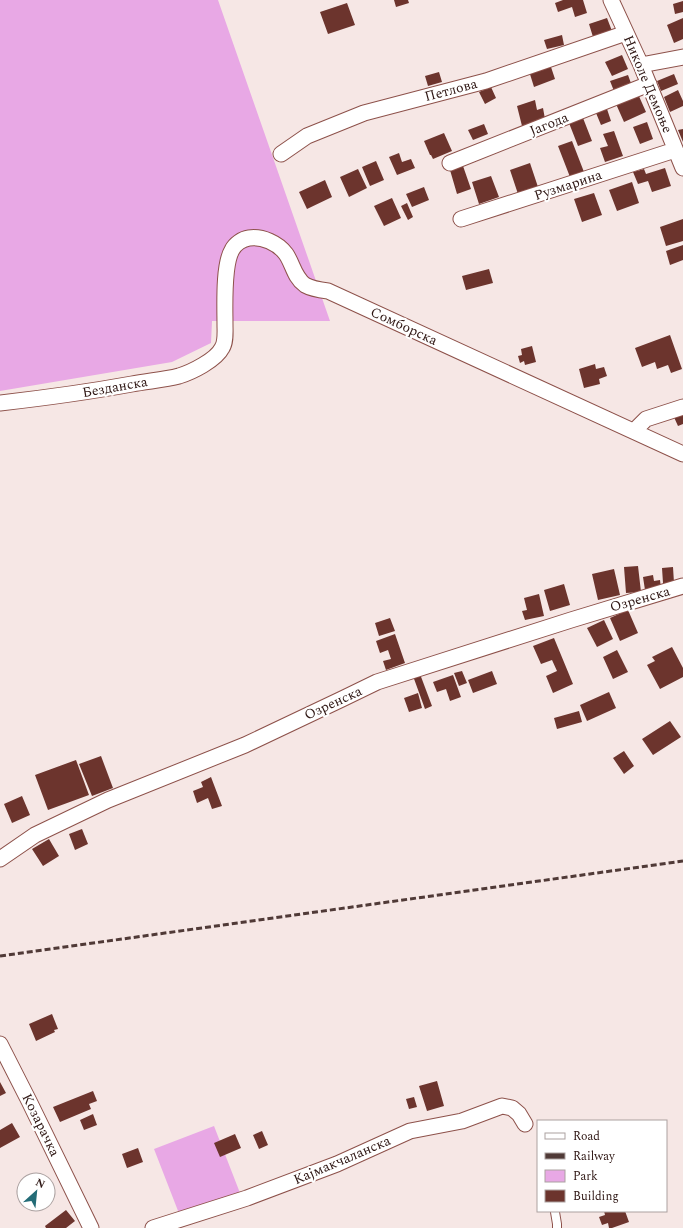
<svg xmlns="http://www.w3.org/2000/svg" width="683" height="1228" viewBox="0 0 683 1228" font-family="Spectral,serif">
<rect width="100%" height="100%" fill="#f6e7e5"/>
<!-- green -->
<path fill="#e8a8e5" d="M0 0H218L330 321H212L211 343 172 362 0 391Z
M214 1126 240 1193 180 1216 154 1149Z"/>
<!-- building -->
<path fill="#6c342d" d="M394 0H408L409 3 396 7Z
M563 0H583L587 13 575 17 572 7 558 12 555 3Z
M683 1V12L675 14 673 4Z
M347 3 355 25 328 34 320 12Z
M607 18 612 31 593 37 589 24Z
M683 18V39L674 43 667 25Z
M562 35 564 45 547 49 544 40Z
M622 55 628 69 612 76 605 62Z
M550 64 555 79 534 87 529 71Z
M439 72 442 82 428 86 425 76Z
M674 74 678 84 661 91 657 81Z
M628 75 632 86 614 91 610 81Z
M491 87 496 98 485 104 479 92Z
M678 90 683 101V106L670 112 664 97Z
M638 94 646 112 624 122 616 104Z
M535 100 537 110 543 108 545 119 522 126 517 106Z
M607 109 611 121 601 125 596 113Z
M583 118 592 141 578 146 569 123Z
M647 122 653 139 640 144 633 127Z
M484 124 488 134 473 140 468 130Z
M683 129V142L678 130Z
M614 131 623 156 605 162 600 148 608 146 603 134Z
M444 133 452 151 433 159 431 155H430L424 141Z
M572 141 584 172 570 177 558 146Z
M399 153 402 162 411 159 415 168 397 175 389 157Z
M376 161 384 180 370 186 362 167Z
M530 163 538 187 518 194 510 170Z
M463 166 471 189 457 194 450 170Z
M665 168 671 186 652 192 648 181 638 184 633 172 644 169 646 174Z
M358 169 367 188 349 197 340 177Z
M491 176 499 197 479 204 472 182Z
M325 180 332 197 307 209 299 192Z
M632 182 639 203 617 211 609 190Z
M424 187 429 200 412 207 406 194Z
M594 193 602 215 582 222 574 199Z
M392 198 401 218 384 226 374 206Z
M407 203 413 217 408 220 401 206Z
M683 219V241L666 246 660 227Z
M683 245V260L670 265 666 251Z
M489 269 493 283 466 290 462 276Z
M670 335 682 369 671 373 668 365 657 369 655 362 642 367 635 348Z
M532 346 536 362 525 365 524 361 520 363 518 356 522 355 521 349Z
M595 364 596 369 604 367 607 376 599 379 600 384 584 388 579 369Z
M683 410V424L678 426 673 415Z
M638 566 641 592 626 593 624 567Z
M673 567 674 583H663L662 568Z
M614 569 620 595 598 600 592 574Z
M653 575 654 581 660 580 661 588 645 590 643 577Z
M564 584 570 605 550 611 544 590Z
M539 594 544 616 525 620 522 611 527 610 524 598Z
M628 610 638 633 620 641 610 618Z
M390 618 395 631 379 636 375 623Z
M604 620 613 639 597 647 587 628Z
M395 634 405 663 386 670 383 661 391 659 388 650 380 653 376 641Z
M554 638 573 684 553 693 546 676 557 671 552 660 541 664 533 646Z
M672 647 683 668V677L660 689 647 665 655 661 652 657Z
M617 650 628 672 613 679 603 657Z
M462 671 467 683 459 686 454 673Z
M492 671 497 684 473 693 468 680Z
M420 674 432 706 425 709 413 676Z
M453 675 461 697 450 701 446 689 437 692 433 682Z
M609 692 616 708 587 721 580 705Z
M418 693 422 708 409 712 404 698Z
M579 711 582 722 557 729 554 718Z
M670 721 681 737 653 755 642 739Z
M624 751 634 766 624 774 613 758Z
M101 756 113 788 92 796 79 764Z
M76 760 89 795 48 810 35 775Z
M211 777 222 806 212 809 208 798 197 803 193 791 203 787 201 782Z
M22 796 30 815 12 823 4 804Z
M82 829 88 844 75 850 69 834Z
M49 839 59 856 43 866 32 849Z
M52 1014 58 1029 54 1030 55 1032 36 1041 29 1024Z
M437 1081 444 1106 427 1111 419 1086Z
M0 1082 6 1093 0 1096Z
M93 1091 97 1101 89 1104 91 1109 60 1122 53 1107Z
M414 1097 417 1107 409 1109 406 1099Z
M93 1114 97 1125 84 1130 80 1120Z
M12 1123 20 1137 0 1148V1130Z
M262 1131 268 1145 259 1149 253 1135Z
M235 1134 241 1148 220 1157 214 1143Z
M138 1148 143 1162 127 1168 122 1154Z
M66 1210 75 1221 66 1228H46L45 1226Z
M604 1211H625L629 1222 612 1228H609L608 1223 602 1225 599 1217 605 1215Z"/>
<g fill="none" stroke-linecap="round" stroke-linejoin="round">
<!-- service casing -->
<g stroke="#8d514a" stroke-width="10">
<path id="service" d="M555 1212 557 1224V1228"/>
</g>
<!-- minor casing -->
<g stroke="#8d514a" stroke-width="17">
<path id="minor" d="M611 0 641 65 683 168
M641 65 683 57
M281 154 307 136 364 113 486 81 626 33
M450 163 649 84
M461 219 675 150
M0 403C44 398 88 392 132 384 147 381 164 380 179 376 192 372 216 360 222 348 226 342 225 332 225 325 225 306 223 265 232 250 235 244 242 239 249 238 262 236 278 243 286 254 293 264 294 277 305 285 312 289 320 290 328 291L683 454
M634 431 646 419 683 407
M0 859 35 835 108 800 245 745 342 699 377 682 571 620 683 586
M0 1044 29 1101 91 1228
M153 1228 247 1198 337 1164 410 1131 462 1121 502 1106 512 1108 519 1114 525 1124"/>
</g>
<!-- service -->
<use href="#service" stroke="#fff" stroke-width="8"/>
<!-- minor -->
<use href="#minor" stroke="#fff" stroke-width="15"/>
<!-- rail -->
<path stroke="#503a37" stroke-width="3" stroke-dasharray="6 3" stroke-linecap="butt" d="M0 956 683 861"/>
</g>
<g text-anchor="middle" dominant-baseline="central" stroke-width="4" stroke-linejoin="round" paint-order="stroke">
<!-- street labels -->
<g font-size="14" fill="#2d1512" stroke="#fff">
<text transform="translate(648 84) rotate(67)">Николе Демоње</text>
<text transform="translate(451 90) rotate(-15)">Петлова</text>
<text transform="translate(549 124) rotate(-22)">Јагода</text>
<text transform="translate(568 185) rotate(-18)">Рузмарина</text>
<text transform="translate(404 326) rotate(25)">Сомборска</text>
<text transform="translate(115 387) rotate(-10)">Безданска</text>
<text transform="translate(640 599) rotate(-16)">Озренска</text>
<text transform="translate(333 703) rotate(-25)">Озренска</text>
<text transform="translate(41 1125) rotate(64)">Козарачка</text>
<text transform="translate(342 1160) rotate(-23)">Кајмакчаланска</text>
</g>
</g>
<!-- legend -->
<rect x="537" y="1120" width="130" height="92" fill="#ffffff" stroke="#aba1a0"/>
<rect x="545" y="1133" width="20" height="6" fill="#ffffff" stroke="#aba1a0"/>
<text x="573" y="1140" font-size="12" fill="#2d1512">Road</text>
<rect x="545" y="1153" width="20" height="6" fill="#503a37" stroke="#aba1a0"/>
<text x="573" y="1160" font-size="12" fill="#2d1512">Railway</text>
<rect x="545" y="1170" width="20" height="12" fill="#e8a8e5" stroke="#aba1a0"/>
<text x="573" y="1180" font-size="12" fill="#2d1512">Park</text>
<rect x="545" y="1190" width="20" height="12" fill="#6c342d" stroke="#aba1a0"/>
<text x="573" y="1200" font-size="12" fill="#2d1512">Building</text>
<!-- north arrow -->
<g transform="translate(36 1192) rotate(27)"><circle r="19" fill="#ffffff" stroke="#aba1a0"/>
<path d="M0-3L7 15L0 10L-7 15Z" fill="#236c77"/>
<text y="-6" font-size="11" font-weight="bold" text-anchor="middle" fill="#2d1512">N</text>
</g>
</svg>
